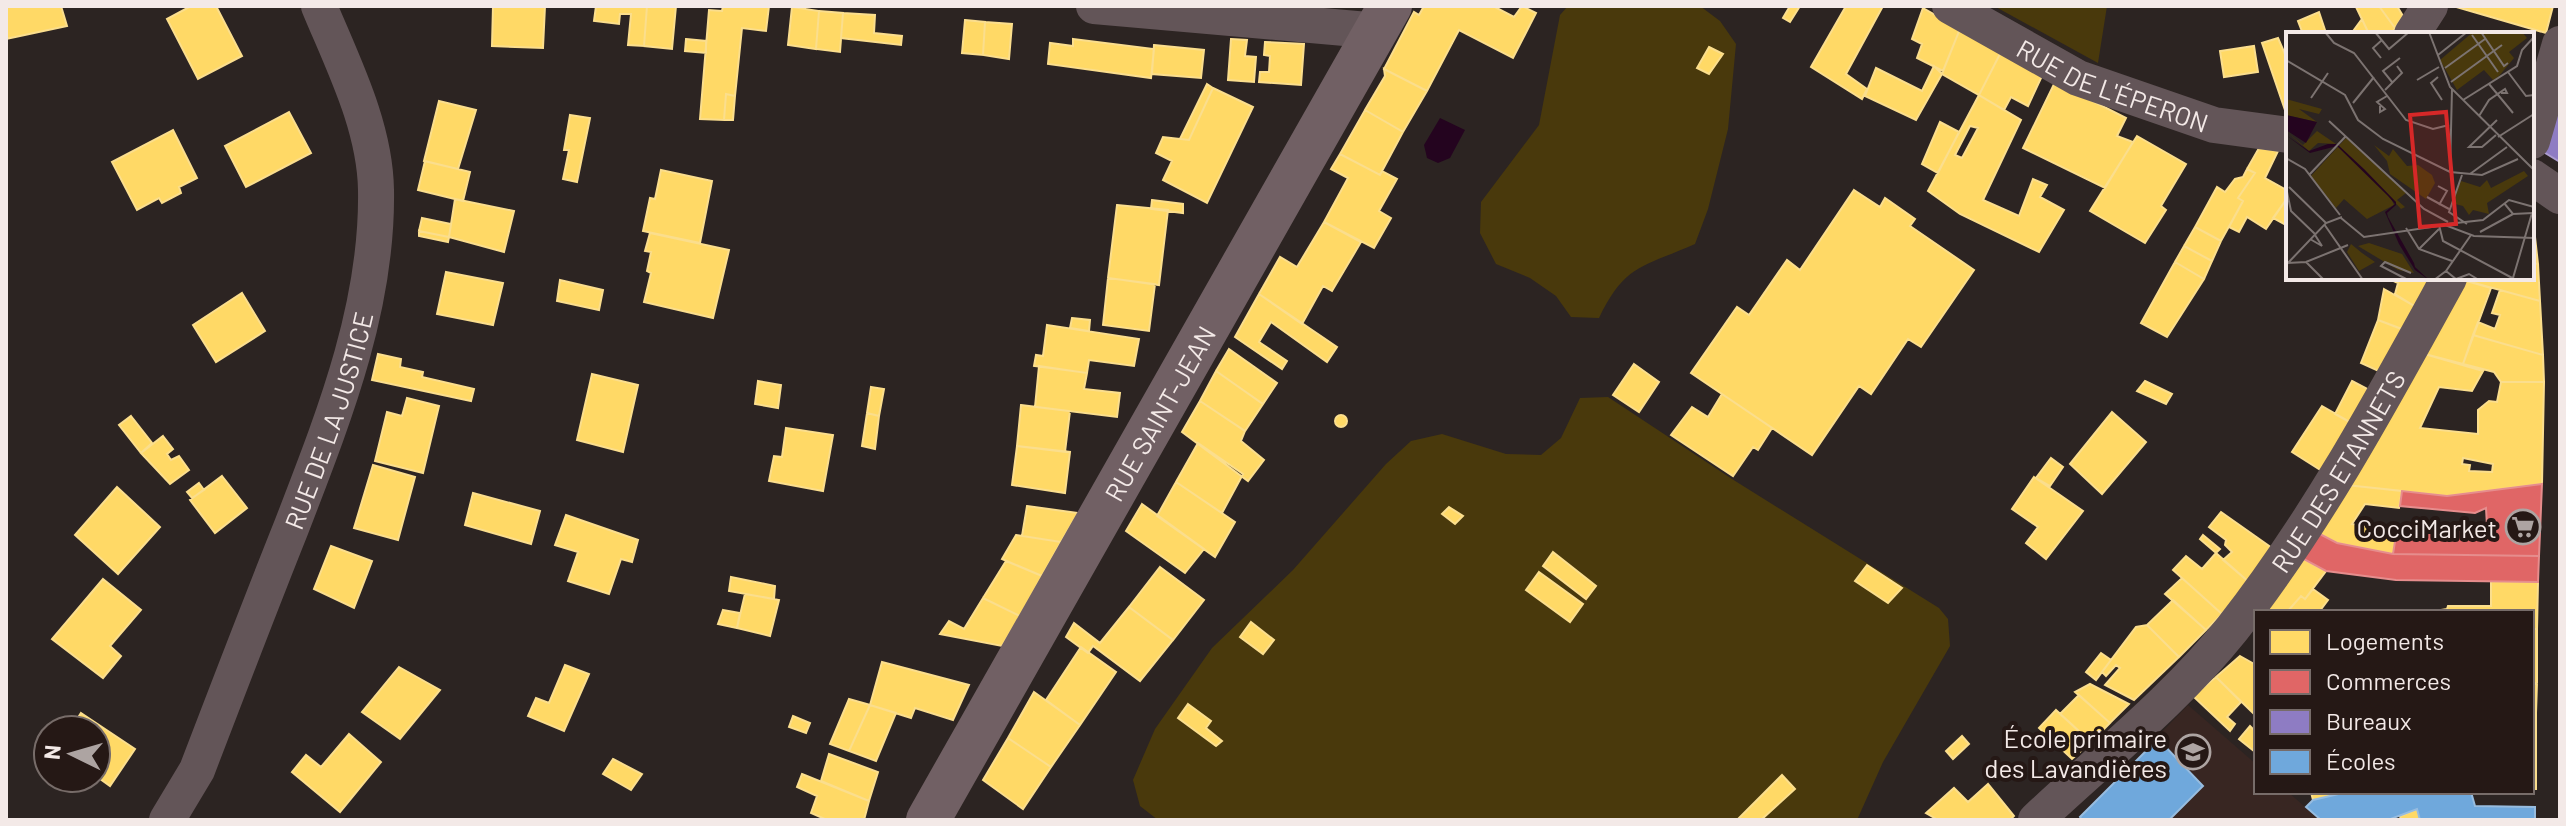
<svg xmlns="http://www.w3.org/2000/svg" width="2566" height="826" viewBox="0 0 2566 826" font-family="Barlow,sans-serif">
<rect width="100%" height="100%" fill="#2c2422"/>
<!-- built -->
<path fill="#382622" d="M2188 705 2256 764V792H2288L2320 820H2077Z"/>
<!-- green -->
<path fill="#49390c" d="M1568 6H1700L1720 21 1736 44 1728 129 1708 209 1695 244C1643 267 1625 264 1599 318L1571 317 1556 296 1530 278 1496 264 1480 233 1481 202 1539 125 1560 15Z
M1994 6H2107L2098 63Z
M1608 397 1732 479 1939 608 1948 619 1950 646 1883 762 1857 820H1158L1140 806 1133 780 1155 729 1212 648 1293 570 1386 464 1411 441 1442 434 1506 454 1541 455 1561 438 1580 398Z"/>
<!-- water -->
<path fill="#24041f" d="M1440 118 1465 130 1450 158 1438 163 1427 158 1424 145Z"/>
<!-- homes -->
<path fill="#ffd966" stroke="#fbde8d" stroke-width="2" fill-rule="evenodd" d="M6 6H61L67 26 6 39Z
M191 6H216L242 56 198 79 167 19Z
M493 6H545L543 48 492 46Z
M596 6H647L644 46 628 45 631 14H620L619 24 594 21Z
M647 6H676L672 49 644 46Z
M723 6H769L766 31 742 28 735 96 726 94 724 120 700 119 709 10 722 11Z
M1424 6H1493L1514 17 1522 6 1536 13 1513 58 1459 30 1427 91 1384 69 1414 12 1419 15Z
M1790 6H1800L1790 22 1783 18Z
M1846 6H1883L1846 74 1867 89 1862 99 1811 67Z
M2379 6 2395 28 2391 34H2369L2356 7Z
M2379 6H2397L2403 16 2395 28Z
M2453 6 2506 7 2553 6 2546 33Z
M792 7 819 11 816 49 788 45Z
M1923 8 1960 29 1943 71 1917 58 1922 44 1912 39Z
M819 11 843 13 840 52 816 49Z
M2319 12 2326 33 2303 34 2298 21Z
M843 13 875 15 874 33 902 36 901 45 841 38Z
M2362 19 2369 34H2351Z
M965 20 985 22 983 55 962 53Z
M985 22 1012 24 1009 59 983 55Z
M1960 29 2001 52 1979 95 1942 74Z
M2278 38 2288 61 2286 113 2262 43Z
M686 39 706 41V53L685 51Z
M1073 39 1154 49 1151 78 1048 64 1050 43 1073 46Z
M1231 39 1247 40 1245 56 1256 57 1254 82 1228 80Z
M1265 42 1304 44 1301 85 1259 82 1260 72H1269L1270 56 1264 55Z
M1154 45 1204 50 1201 78 1152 74Z
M2254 46 2258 72 2224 77 2220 51Z
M1709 47 1723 54 1709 74 1697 68Z
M2001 52 2042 76 2028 106 2011 97 2004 110 1979 95Z
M1934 66 1942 74 1916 120 1865 96 1876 68 1922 91Z
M1384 69 1427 91 1403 132 1365 110 1385 76Z
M2055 82 2126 118 2117 136 2133 142 2105 188 2023 148Z
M1207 84 1213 88 1189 140 1180 139Z
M1213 88 1253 107 1207 203 1163 180 1172 161 1156 153 1163 137 1189 140Z
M726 94 735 96 733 120H724Z
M1979 95 2021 120 1983 200 2019 216 2033 179 2047 185 2040 197 2064 210 2039 252 1960 214 1928 191ZM1970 126 1978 128 1962 158 1955 155Z
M439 101 476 110 458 169 424 161Z
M1365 110 1403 132 1380 175 1340 154Z
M289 112 311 153 246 187 225 146Z
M570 115 590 118 577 182 563 179 569 150H564Z
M1940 122 1959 132 1938 173 1922 164Z
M173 130 197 178 179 187 181 193 162 203 159 198 137 210 112 162Z
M2137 136 2186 164 2161 206 2166 210 2145 243 2090 211Z
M2259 148 2278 151 2265 178 2288 191V197L2266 229 2247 217 2239 232 2229 227 2243 201 2238 198 2255 173 2247 169Z
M1340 154 1380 175 1382 171 1397 179 1379 211 1391 218 1374 248 1324 222 1348 178 1331 169Z
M425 161 470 172 463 201 418 190Z
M2247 169 2255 173 2238 198 2243 201 2221 241 2195 227 2217 187 2225 192 2235 179 2243 177Z
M661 170 712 181 700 243 643 231 650 198 655 199Z
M1854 190 1880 207 1885 198 1915 219 1910 226 1974 270 1921 347 1908 339 1871 394 1859 386 1812 455 1691 373 1737 307 1749 315 1787 260 1800 270Z
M2288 197V226L2273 218Z
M455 199 514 211 504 252 449 237Z
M1152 200 1183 204V213L1151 209Z
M1117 205 1168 210 1159 285 1108 278Z
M2532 210 2538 264 2532 263Z
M422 218 451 224 449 237 419 231Z
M1324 222 1361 242 1332 291 1323 286 1302 324 1259 294 1280 257 1297 267Z
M2195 227 2221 241 2212 261 2184 246Z
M419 231 449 237 448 242 419 236Z
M650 233 729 250 713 318 644 302 651 273 647 271 651 252 645 251Z
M2184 246 2212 261 2204 279 2175 262Z
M2175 262 2204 279 2167 337 2141 323Z
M2532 263 2538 264 2540 301 2456 278H2532Z
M446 272 503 283 493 325 437 314Z
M1108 278 1155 284 1149 331 1103 325Z
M2387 278H2436L2416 307 2395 294 2398 283Z
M2456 278 2491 288 2463 364 2421 353Z
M560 280 603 290 599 310 557 301Z
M2384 289 2416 307 2402 329 2378 320Z
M2500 290 2540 301 2543 355 2473 335 2478 322 2495 329 2500 315 2492 313Z
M242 293 265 331 216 362 193 325Z
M1259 294 1337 347 1327 362 1271 322 1259 342 1287 361 1282 369 1235 337Z
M1072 318 1090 320 1089 331 1070 328Z
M2378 320 2404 330 2383 373 2361 363Z
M1047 325 1139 339 1134 366 1089 360 1087 373 1034 366 1036 355 1043 356Z
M2473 335 2543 355 2544 382H2501L2494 372 2463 364Z
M1229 349 1277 383 1263 404 1216 371Z
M2421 353 2483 371 2472 391 2439 387 2420 428 2478 434V410L2489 401 2497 402 2501 382H2544L2542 484 2447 496 2346 485ZM2463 458 2493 464 2492 472 2469 471 2470 465 2462 464Z
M378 354 401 359 400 367 423 372 422 377 474 389 471 401 372 380Z
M1634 364 1659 382 1639 412 1613 395Z
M1039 366 1087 373 1084 389 1120 393 1117 417 1035 407Z
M1216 371 1263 404 1245 431 1200 401Z
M592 374 638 385 623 452 577 440Z
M758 381 781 385 778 408 755 404Z
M2145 381 2172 394 2166 404 2137 391Z
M2352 381 2373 392 2357 426 2335 414Z
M871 387 884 389 879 416 867 413Z
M1722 394 1772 428 1758 450 1753 447 1733 476 1671 435 1692 407 1708 417Z
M407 398 439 406 423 473 375 461 387 412 402 416Z
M1200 401 1245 431 1241 441 1264 460 1248 481 1182 432Z
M1021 405 1070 411 1065 452 1017 446Z
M2322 406 2357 426 2325 473 2292 452Z
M2112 412 2146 442 2102 494 2070 464Z
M867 413 879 416 875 449 862 446Z
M1335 421a6 6 0 1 1 12 0a6 6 0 1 1-12 0Z
M131 416 152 443 141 453 119 425Z
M786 428 833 435 823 491 769 481 774 456 782 457Z
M163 436 173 449 167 454 171 460 179 456 189 470 170 484 141 453Z
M1198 443 1243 474 1222 513 1176 482Z
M1017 446 1070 452 1065 493 1012 485Z
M2051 458 2063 467 2050 486 2036 478Z
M373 465 415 477 398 540 354 528Z
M222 476 247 508 215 533 190 500Z
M2034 477 2083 511 2046 559 2026 543 2038 527 2012 509Z
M1176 482 1235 522 1215 557 1157 516Z
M199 483 204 490 192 498 187 492Z
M2346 485 2402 491 2399 508 2365 504 2352 524 2397 533 2393 554 2337 543 2316 532Z
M117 487 160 527 118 574 75 535Z
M473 493 540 511 531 544 465 525Z
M1142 504 1204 549 1185 573 1126 531Z
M1027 506 1078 513 1061 542 1022 536Z
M1449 507 1463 516 1455 524 1442 514Z
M2221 512 2272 548 2250 583 2223 560 2232 552 2225 545 2226 540 2209 527Z
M566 515 638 540 632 562 621 559 609 594 568 581 578 552 555 545Z
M1016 535 1061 542 1042 576 1002 559Z
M2203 535 2220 549 2216 553 2200 539Z
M331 546 372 561 354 608 314 589Z
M1553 552 1596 586 1586 599 1543 566Z
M2216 553 2250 583 2222 614 2173 570 2186 556 2202 569Z
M2298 556 2326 571 2305 599 2301 596 2287 612H2270L2268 610Z
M1006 561 1042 576 1020 616 983 598Z
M1867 565 1902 588 1888 603 1855 581Z
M1160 567 1204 600 1173 640 1129 607Z
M1539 572 1583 604 1570 622 1526 590Z
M731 577 775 586 774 599 729 591Z
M2182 578 2222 614 2206 630 2165 594Z
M103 579 141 610 110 646 121 656 103 678 52 639Z
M2491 581 2538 582 2537 629H2532V612H2429L2447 609 2448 606H2491Z
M2313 589 2328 600 2319 612H2287L2301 596 2305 599Z
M745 594 779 600 770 636 737 628Z
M983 598 1020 616 1002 646 940 634 949 621 964 629Z
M2173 600 2206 630 2179 657 2147 625Z
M1129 607 1173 640 1140 681 1093 646 1088 653 1066 637 1074 623 1100 643Z
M723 610 740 613 737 628 718 624Z
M1251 622 1274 640 1263 654 1240 637Z
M2147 625 2179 657 2134 700 2105 685 2120 668 2116 665 2106 676 2102 672 2136 627Z
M2532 629H2537V683L2532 684Z
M1081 647 1116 672 1080 725 1046 700Z
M2101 653 2111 660 2096 680 2086 672Z
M2240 656 2256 665V716L2216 677Z
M882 662 969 685 953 720 915 708 911 718 870 705Z
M565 665 589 674 564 731 528 716 536 698 549 703Z
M399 667 440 690 400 739 362 712Z
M2216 677 2241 702 2227 717 2235 724 2230 731 2193 696Z
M2537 683 2536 713 2532 714V684Z
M2090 684 2129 704 2110 723 2075 692Z
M1034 692 1080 725 1051 767 1008 738Z
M2079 695 2110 723 2091 742 2060 714Z
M849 699 870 705 849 751 830 744Z
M1188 704 1211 721 1206 728 1222 741 1216 746 1178 718Z
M870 705 896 713 876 761 849 751Z
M2056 710 2091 742 2072 759 2039 728Z
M81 713 135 749 110 786 96 776V730H70Z
M2536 713V760H2532V714Z
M793 716 810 723 806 733 789 727Z
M2250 726 2256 732 2254 751 2239 739Z
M349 734 381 762 340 812 292 772 306 755 321 767Z
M1962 736 1969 744 1953 759 1946 751Z
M1008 738 1051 767 1023 809 983 780Z
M829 754 878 772 869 801 821 781Z
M613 759 642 774 631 790 603 774Z
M2532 760H2536V789H2532Z
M802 774 869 801 864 820H827L811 813 817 796 797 787Z
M1782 775 1795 789 1761 820H1741L1739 818Z
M1988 784 2014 816 2010 820H1938L1926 813 1954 788 1968 802Z
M2311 792H2347L2313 800Z
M2417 809 2420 820H2401L2400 816Z"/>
<!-- shops -->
<path fill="#e06666" stroke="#e68d8d" stroke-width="2" d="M2542 484 2539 556 2393 554 2397 529 2493 533 2487 526 2486 508 2475 513 2400 506 2402 491 2447 496Z
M2316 532 2337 543 2393 554 2539 556 2538 582 2396 580 2326 571 2298 556Z"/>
<!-- offices -->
<path fill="#8e7cc3" stroke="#ac9dce" stroke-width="2" d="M2560 98V162L2537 148Z"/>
<!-- schools -->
<path fill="#6fa8dc" stroke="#97bcdf" stroke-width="2" d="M2158 739 2203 786 2169 820H2082L2080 817Z
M2347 792H2471L2475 806 2535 807V820H2420L2417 809 2388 820H2321L2306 807 2313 800Z"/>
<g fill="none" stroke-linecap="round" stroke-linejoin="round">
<!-- street -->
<g stroke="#635558" stroke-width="36">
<path d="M1094 6 1379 31"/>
<path id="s1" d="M1950 6 2078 78 2214 125 2288 135"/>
<path d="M2412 34 2430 6"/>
<path d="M2532 141 2560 44"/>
<path d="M2532 177 2560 196"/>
<path id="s2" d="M167 820 197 770C228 689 259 608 291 528 333 419 378 308 376 190 375 126 343 64 319 6"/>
<path id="s3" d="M2036 820C2102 758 2176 699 2232 629 2317 521 2383 398 2449 278"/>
</g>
<!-- secondary -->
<path stroke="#716064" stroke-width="44" id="s4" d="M928 820 1390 6"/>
</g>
<!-- icons -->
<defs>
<g id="supermarket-ring" transform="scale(1.8)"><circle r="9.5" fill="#251815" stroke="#ada4a2" stroke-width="1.5"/><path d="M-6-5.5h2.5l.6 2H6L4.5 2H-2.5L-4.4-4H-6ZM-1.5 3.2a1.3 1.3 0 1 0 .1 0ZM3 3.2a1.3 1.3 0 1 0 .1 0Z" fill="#ada4a2"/></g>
<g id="school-ring" transform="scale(1.8)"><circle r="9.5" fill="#251815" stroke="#ada4a2" stroke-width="1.5"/><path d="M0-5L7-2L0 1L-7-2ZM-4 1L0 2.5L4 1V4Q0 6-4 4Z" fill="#ada4a2"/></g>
</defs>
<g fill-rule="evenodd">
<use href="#supermarket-ring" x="2523" y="527"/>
<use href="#school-ring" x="2193" y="752"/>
</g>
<g text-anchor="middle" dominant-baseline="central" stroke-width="8" stroke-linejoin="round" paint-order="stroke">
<!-- street labels -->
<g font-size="26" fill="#f3e9e7" stroke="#251815">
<text stroke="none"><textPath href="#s1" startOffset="182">RUE DE L'ÉPERON</textPath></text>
<text stroke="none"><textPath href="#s4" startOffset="468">RUE SAINT-JEAN</textPath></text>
<text stroke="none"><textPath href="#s2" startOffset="432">RUE DE LA JUSTICE</textPath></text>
<text stroke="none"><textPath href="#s3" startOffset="464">RUE DES ETANNETS</textPath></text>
</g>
<!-- poi labels -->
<g font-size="26" fill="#f3e9e7" stroke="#251815" text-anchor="end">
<text x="2497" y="527">CocciMarket</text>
<text x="2167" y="737">École primaire<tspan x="2167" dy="30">des Lavandières</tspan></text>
</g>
</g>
<!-- overview -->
<g transform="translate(2286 32)">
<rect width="248" height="248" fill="#2c2422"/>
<path d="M187 0H236L241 6 223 20 228 26 213 44 207 48 198 38 171 58 154 28ZM0 67 36 77 33 82 13 77 31 90 0 83ZM0 99 17 113 31 99 50 112 32 111 23 119ZM60 106 120 161 111 168 119 175 115 177 105 166 108 173 81 187 58 167 50 176 25 144ZM88 113 103 124 107 117 121 134 132 133 146 143 149 151 140 167 104 142 101 129ZM238 139 242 144 201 171 203 182 187 178 183 183 177 174 165 171 175 149 194 155 201 148 205 156ZM83 211 116 222 128 241 112 238 72 214ZM65 212 76 221 89 230 73 239 61 220Z" fill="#49390c"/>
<path d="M0 83 31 90 20 111 0 98ZM0 103 23 119 42 112H51L78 137 110 170V173L101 181 102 185 128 231 129 235 143 248 129 238 113 212 99 180 109 172 102 164 51 114 24 121Z" fill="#24041f"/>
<path fill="none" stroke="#7c7371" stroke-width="2" d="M39 0 48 11 68 21 120 88 147 97 163 93M89 0 103 17 123 0M143 0 164 55 248 138M195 0 218 34 222 31M186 3 212 40M152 23 181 0M95 26 87 16 96 8M0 28 59 63 72 88 97 107 164 140 196 143 232 127M159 36 199 7M222 40 240 64 248 63M152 45 145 51 156 68M131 48 153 35M106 50 97 39 114 26M165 50 216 13M203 52 227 81M99 58 116 41 111 34M25 66 42 41M177 68 231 34 236 18 248 5M67 71 88 45M94 74V80L99 77 91 70 101 64M193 84 203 68 219 57 221 61H215M43 89 138 177 162 190M210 103 196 115H183L211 88M212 105 248 82M0 126 19 137 54 183M164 140 166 57M184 142 221 115M23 143 60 104M176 143 163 180 181 192M152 154 161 159 153 173M0 155 5 179 29 202M3 155 40 191M141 165 163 177M218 171 227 182 247 181M55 186 78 205 159 193 188 204 248 206M38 192 77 248M161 192 197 188 223 168 248 175M153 193 157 209 230 248M120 196 133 217 166 229M194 200 227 182M24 207 36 214 29 203M133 217 153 197M20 230 38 248M1 231 20 230 62 213M0 233 40 191 56 185M160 239 170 247 183 242 193 248M227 246 246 181M122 248 95 234 99 230 125 241M148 248 160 239 185 203"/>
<path fill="#d62828" fill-opacity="0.15" stroke="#d62828" stroke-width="4" d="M160 80 170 192 134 195 124 83Z"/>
<rect width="248" height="248" fill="none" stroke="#f3e9e7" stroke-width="4"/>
</g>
<!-- border -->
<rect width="2566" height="826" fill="none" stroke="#f3e9e7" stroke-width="16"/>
<!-- legend -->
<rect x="2254" y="610" width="280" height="184" fill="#251815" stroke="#776c69" stroke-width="2"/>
<rect x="2270" y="630" width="40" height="24" fill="#ffd966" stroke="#776c69" stroke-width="2"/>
<text x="2326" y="650" font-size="24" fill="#f3e9e7">Logements</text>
<rect x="2270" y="670" width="40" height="24" fill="#e06666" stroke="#776c69" stroke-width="2"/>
<text x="2326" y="690" font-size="24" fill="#f3e9e7">Commerces</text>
<rect x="2270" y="710" width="40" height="24" fill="#8e7cc3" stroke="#776c69" stroke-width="2"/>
<text x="2326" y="730" font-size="24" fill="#f3e9e7">Bureaux</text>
<rect x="2270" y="750" width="40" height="24" fill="#6fa8dc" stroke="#776c69" stroke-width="2"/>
<text x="2326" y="770" font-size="24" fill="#f3e9e7">Écoles</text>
<!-- north arrow -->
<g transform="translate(72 754) rotate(275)"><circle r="38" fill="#251815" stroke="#776c69" stroke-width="2"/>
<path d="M0-6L14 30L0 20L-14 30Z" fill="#ada4a2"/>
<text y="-12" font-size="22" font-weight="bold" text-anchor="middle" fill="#f3e9e7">N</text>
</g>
</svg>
